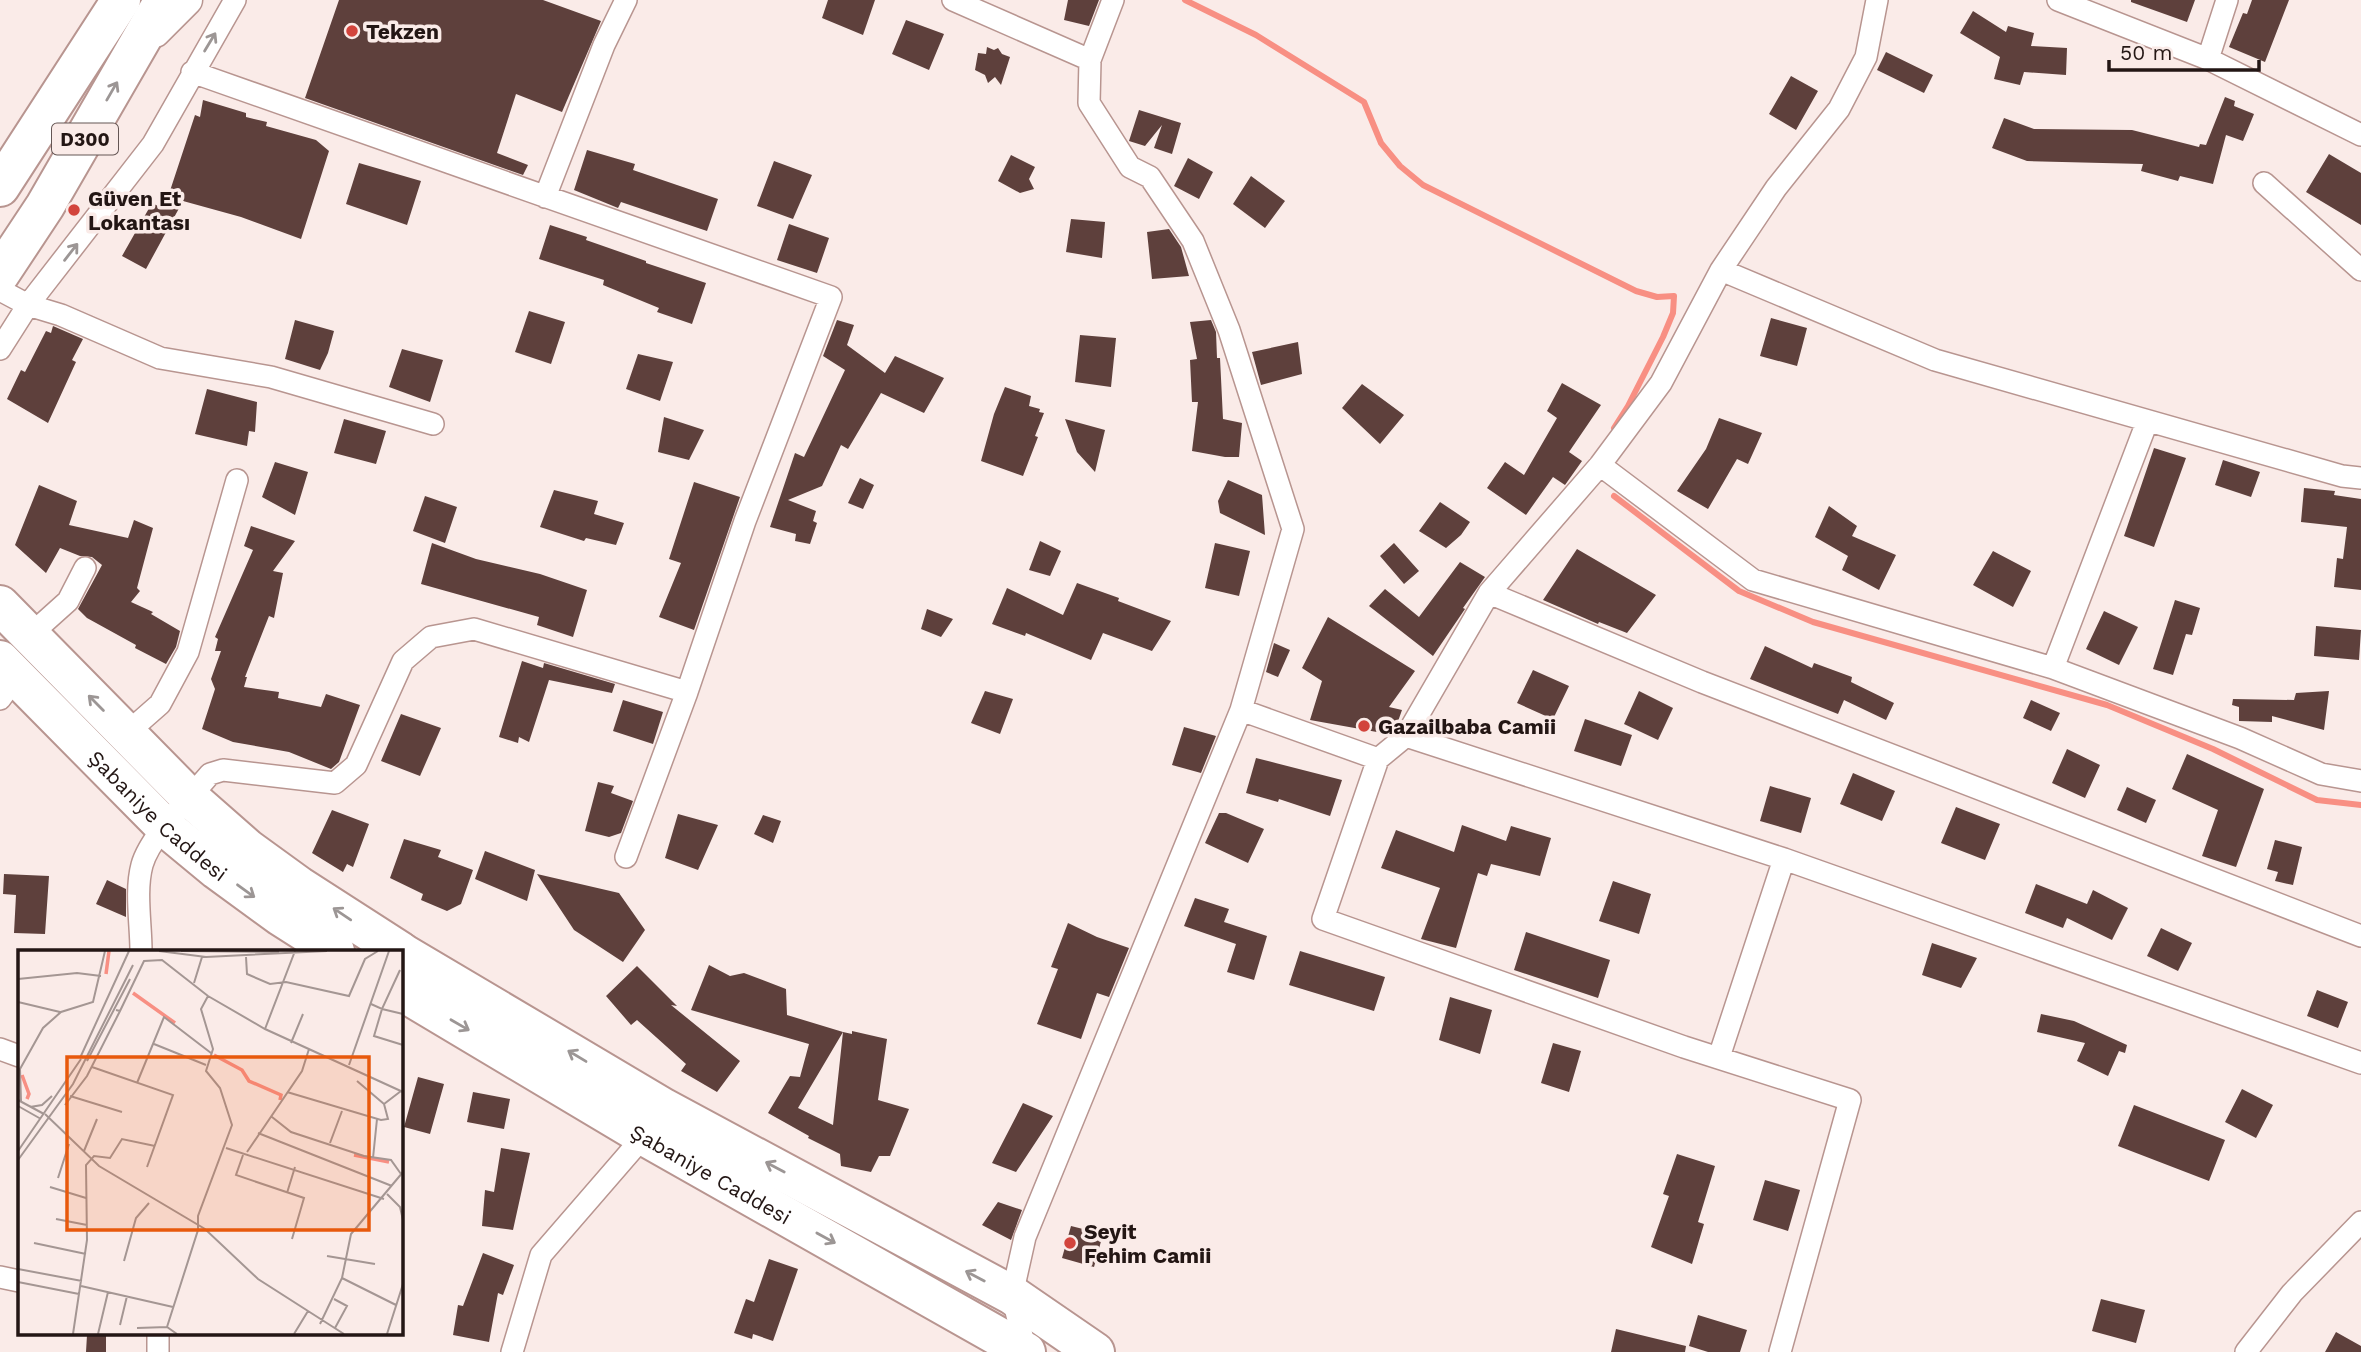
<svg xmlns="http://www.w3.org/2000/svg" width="2361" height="1352" viewBox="0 0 2361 1352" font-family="'Work Sans',sans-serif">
<rect width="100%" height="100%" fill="#faebe8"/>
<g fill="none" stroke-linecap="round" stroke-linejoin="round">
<!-- stream -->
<path stroke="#f88f83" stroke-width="6" d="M1185 0 1256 35 1364 102 1381 143 1400 166 1423 185 1636 291 1657 297 1674 296 1673 313 1663 337 1628 406 1614 428
M1614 496 1739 591 1813 622 2107 705 2213 749 2317 800 2361 805"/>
</g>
<!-- building -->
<path fill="#5e403c" d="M339 0H543L601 21 562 112 516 94 497 153 528 165 523 175 305 98Z
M828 0H875L863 35 822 18Z
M1068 0H1099L1089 26 1064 20Z
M2131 0H2195L2187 22 2131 2Z
M2252 0H2289L2265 62 2229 47 2243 13 2247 14Z
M1973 11 2006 32 2008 26 2034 33 2031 46 2067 48 2066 75 2024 72 2020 85 1994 79 2000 57 1960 33Z
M906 20 944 34 929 70 892 54Z
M987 47 994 50 998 48 1002 54 1010 57 1001 85 995 77 988 83 985 75 975 70 978 53 986 54Z
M1886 52 1933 75 1924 93 1877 70Z
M1791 76 1818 91 1796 130 1769 114Z
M2225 97 2235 101 2234 106 2254 114 2243 141 2226 135 2213 184 2180 176 2178 181 2141 171 2143 164 2027 161 1992 148 2004 118 2034 129 2132 130 2199 147 2200 144 2206 145Z
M203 100 246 113V117L267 122 266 126 316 140 329 151 301 239 241 217 183 201 146 269 122 256 152 203 164 209 195 115 200 117Z
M1139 110 1181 123 1172 154 1154 148 1162 125 1145 146 1129 141Z
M587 150 635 164 633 170 718 199 707 231 621 202 618 208 574 190Z
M2329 154 2361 173V225L2306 192Z
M1011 155 1035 167 1029 179 1034 189 1020 193 998 181Z
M1188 158 1213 172 1199 199 1174 186Z
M774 161 812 175 793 219 757 206Z
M359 163 421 181 407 225 346 204Z
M1251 176 1285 201 1265 228 1233 204Z
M1071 219 1105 222 1102 258 1066 252Z
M789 224 829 238 817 273 777 260Z
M550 225 587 237 586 240 646 261V263L706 283 692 324 657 312 659 308 603 285 604 280 539 259Z
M1169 229 1181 247 1189 276 1152 279 1147 232Z
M529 311 565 322 551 364 515 352Z
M1771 318 1807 328 1797 366 1760 356Z
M295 320 334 331 328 353 320 370 285 359Z
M837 320 854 325 847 345 885 373 895 356 944 378 924 413 881 393 848 449 841 445 822 486 788 500 816 511 813 521 817 523 810 544 795 541 796 534 770 527 795 453 804 457 845 370 823 356Z
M1211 320 1216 332 1217 358H1220L1223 419 1242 423 1239 457H1225L1192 451 1198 402H1192L1190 360 1197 359 1190 322Z
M53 326 83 339 72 360 76 362 48 423 7 399 21 370 25 372 46 331 51 333Z
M1080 335 1116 338 1111 387 1075 382Z
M1298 342 1302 374 1261 385 1252 352Z
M402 349 443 360 430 402 389 387Z
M638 354 673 362 660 401 626 389Z
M1562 383 1601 405 1569 452 1582 461 1565 485 1553 477 1526 515 1487 488 1505 462 1524 475 1557 418 1547 411Z
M1362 384 1404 415 1380 444 1342 408Z
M1005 387 1031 396 1029 406 1040 409 1039 412 1044 413 1035 436 1038 437 1023 476 981 461 994 414Z
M207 389 257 402 255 432 249 431 247 446 195 434Z
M664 417 704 430 689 460 658 452Z
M1719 418 1762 433 1748 464 1737 459 1708 509 1677 491 1706 449Z
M344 419 386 431 376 464 334 453Z
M1065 419 1105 430 1095 472 1077 452Z
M2154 448 2186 458 2154 547 2124 536Z
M2223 460 2260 472 2251 497 2215 485Z
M275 462 308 472 295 515 262 497Z
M860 478 874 485 863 509 848 503Z
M1228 480 1262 495 1265 535 1220 513 1218 501Z
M694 482 740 497 694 630 659 617 681 563 669 559Z
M39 485 77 501 69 525 128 538 134 520 153 528 137 588 140 591 131 602 153 612 151 614 180 631 176 647 166 664 135 648 136 645 87 618 78 609 102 565 92 557 80 556 60 548 46 573 15 545Z
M2304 488 2335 491 2334 495 2361 499V590L2334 587 2337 558 2343 559 2347 527 2301 522Z
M554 490 598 501 594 514 624 523 616 545 586 538 584 541 540 527Z
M425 496 457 507 445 543 413 531Z
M1440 502 1470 522 1461 535 1446 548 1419 531Z
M1829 506 1857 526 1852 536 1896 555 1879 590 1842 570 1848 556 1815 537Z
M251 526 295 541 273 571 283 573 274 618 269 616 245 677H247L244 687 279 692 278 698 321 707 326 694 360 705 339 762 331 769 289 752 233 742 202 729 215 689 211 679 221 651H215L218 639 215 637 253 550 244 546Z
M1040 541 1061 551 1050 576 1029 570Z
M432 543 476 559 540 574 587 590 573 637 537 625 539 617 421 584Z
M1215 543 1250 551 1239 596 1205 588Z
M1394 543 1419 571 1404 584 1380 556Z
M1577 549 1656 595 1627 633 1599 622 1598 624 1543 600Z
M1993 551 2031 571 2013 607 1973 585Z
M1460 562 1485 577 1463 608 1465 609 1433 656 1369 606 1385 589 1419 617Z
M1077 583 1119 598 1118 601 1171 621 1152 651 1103 633 1091 660 1026 633 1025 636 992 624 1007 588 1063 615Z
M2175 600 2200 608 2192 635 2186 634 2173 675 2153 669Z
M927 609 953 619 941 637 921 629Z
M2104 611 2138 627 2119 665 2086 649Z
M1328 617 1415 671 1389 707 1402 710 1396 727 1388 734 1310 720 1322 681 1302 668Z
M2316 626 2361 630 2359 660 2314 656Z
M1274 643 1290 650 1278 677 1266 672Z
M1765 646 1812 668 1814 663 1852 677 1851 682 1894 703 1886 720 1844 700 1838 714 1750 679Z
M522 661 543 668 544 663 615 684 612 693 549 680 529 742 519 737 518 743 499 737Z
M1533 670 1569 686 1554 717H1548L1517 703Z
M985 691 1013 699 1000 734 971 723Z
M1639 691 1673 708 1658 740 1624 724Z
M2329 691 2324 730 2272 716V722L2239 721V707L2232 705 2233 699 2294 700 2296 693Z
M623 700 663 712 653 744 613 731Z
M2031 700 2060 713 2051 731 2023 718Z
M401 714 441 728 420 776 381 761Z
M1585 719 1632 735 1621 766 1574 751Z
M1184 727 1216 736 1201 773 1172 765Z
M2067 749 2100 765 2085 798 2052 783Z
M2187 754 2264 789 2236 867 2202 856 2218 810 2172 789Z
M1256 758 1342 780 1330 816 1279 799 1278 802 1246 793Z
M1853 773 1895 791 1882 821 1840 804Z
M598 782 614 786 611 793 633 801 621 833 609 837 585 831Z
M1770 786 1811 798 1801 833 1760 821Z
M2127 787 2156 800 2146 823 2117 810Z
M1956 807 2000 824 1985 860 1941 843Z
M332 810 369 824 353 867 347 864 343 872 312 853Z
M1219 813H1226L1264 829 1248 863 1205 843Z
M678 814 718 825 698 870 665 858Z
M763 815 781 821 773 843 754 834Z
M1462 825 1506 841 1511 826 1551 838 1540 876 1491 864 1487 876 1478 873 1456 948 1421 939 1440 888 1381 868 1396 830 1454 852Z
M404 839 441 850 438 857 473 870 461 904 447 911 421 900 423 894 390 878Z
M2275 840 2302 847 2293 885 2275 881 2278 872 2267 869Z
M485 851 535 870 527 901 475 879Z
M4 874 49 876 45 934 14 933 16 895 3 894Z
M537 874 619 893 645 930 623 962 574 930Z
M107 880 126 889V917L96 904Z
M1613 881 1651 894 1639 934 1599 921Z
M2036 884 2087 904 2093 890 2128 908 2112 940 2067 918 2063 928 2025 913Z
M1195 898 1229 909 1224 922 1267 936 1254 980 1227 972 1236 944 1184 926Z
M1068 923 1097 937 1129 948 1109 997 1097 993 1081 1039 1037 1024 1058 969 1051 967Z
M2161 928 2192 943 2178 971 2147 956Z
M1526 932 1610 960 1598 998 1514 970Z
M1932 943 1977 958 1961 988 1922 975Z
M1300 951 1385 977 1374 1011 1289 985Z
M709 965 730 976 744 973 786 989 787 1015 843 1032 798 1108 833 1125 843 1032 852 1034V1031L887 1039 878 1100 909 1109 890 1156H879L871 1172 841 1166 840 1154 808 1138 809 1136 768 1113 790 1076 800 1077 809 1044 691 1010Z
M637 966 677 1006 671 1005 740 1061 717 1092 681 1071 686 1064 637 1020 631 1025 606 996Z
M2317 990 2348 1002 2338 1028 2307 1016Z
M1450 997 1492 1010 1480 1054 1439 1040Z
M2041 1014 2074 1021 2127 1045 2125 1053 2119 1051 2108 1076 2077 1061 2085 1043 2037 1032Z
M1553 1043 1581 1051 1569 1092 1541 1083Z
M418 1077 444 1084 430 1134 404 1127Z
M2242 1089 2273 1105 2256 1138 2225 1122Z
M473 1092 510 1099 504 1129 467 1122Z
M1023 1103 1053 1116 1016 1172 992 1163Z
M2134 1105 2225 1140 2209 1181 2118 1146Z
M501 1148 530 1153 513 1230 482 1226 485 1190 494 1192Z
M1677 1154 1715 1166 1698 1222 1704 1224 1692 1264 1651 1247 1669 1196 1663 1194Z
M1765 1180 1800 1190 1788 1231 1753 1220Z
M998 1202 1022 1210 1011 1240 982 1225Z
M1071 1226 1103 1234 1094 1267 1062 1258Z
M483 1253 514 1265 503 1295 498 1293 489 1342 453 1335 458 1305 463 1306Z
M769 1259 798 1269 773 1341 753 1334 752 1339 734 1333 746 1299 754 1302Z
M2101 1299 2145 1310 2136 1343 2092 1331Z
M1698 1315 1747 1330 1740 1352H1708L1689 1346Z
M1616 1329 1686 1346 1685 1352H1611Z
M2336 1332 2361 1346V1352H2325Z
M87 1335 106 1336V1352H86Z"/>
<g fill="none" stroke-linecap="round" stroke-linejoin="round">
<!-- street casing -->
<g stroke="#b89590" stroke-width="24">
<path id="street" d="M953 0 1090 60
M2058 0 2208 59 2361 135
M2208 59 2227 0
M192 72 831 297 745 521 687 692 626 857
M2264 183 2361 270
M545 197 604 45 626 0
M1721 270 1935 360 2342 476 2361 478
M0 290 28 305 61 315 160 358 271 377 433 424
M0 349 28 305 153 144 235 0
M1600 465 1753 580 2053 668 2240 738 2321 774 2361 781
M1489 593 1702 682 2361 936
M29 636 68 601 85 568
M2053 668 2147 422
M0 699 16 677
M1241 710 1378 759 1406 736 1784 859 2361 1063
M127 733 160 704 188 652 237 480
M1406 736 1489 593 1600 465 1661 383 1721 270 1776 188 1839 109 1866 57 1877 0
M1378 759 1323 919 1684 1047 1850 1100 1780 1352
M141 951C141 924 135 891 142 865 150 836 190 798 210 774L223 770 335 783 356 765 403 661 431 637 474 629 687 692
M0 1049 19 1056
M1719 1057 1784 859
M0 1277 19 1281
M158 1352V1333
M512 1352 541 1255 644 1136
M1026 1352 1012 1295 1025 1237 1241 710 1293 529 1229 330 1193 241 1150 177 1130 167 1089 103 1090 60 1113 0
M2246 1352 2292 1293 2361 1222"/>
</g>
<!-- secondary casing -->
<g stroke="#b89590" stroke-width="33">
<path id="secondary" d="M155 32 187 0"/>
</g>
<!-- highway casing -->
<g stroke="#b89590" stroke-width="42">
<g id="highway">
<path d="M0 187 121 0"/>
<path d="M0 274 45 206 164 0"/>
<path d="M0 605 190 798 248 849 299 886 400 951"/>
<path id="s1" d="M0 660 165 827 217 870 280 916 335 951"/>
<path d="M401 952 664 1108 1012 1295 1095 1352"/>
<path id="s2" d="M401 991 644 1136 1026 1352"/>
</g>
</g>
<!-- street -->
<use href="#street" stroke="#fff" stroke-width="21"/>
<!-- secondary -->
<use href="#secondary" stroke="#fff" stroke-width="30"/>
<!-- highway -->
<use href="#highway" stroke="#fff" stroke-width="38"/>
</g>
<!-- one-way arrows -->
<defs><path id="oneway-shaft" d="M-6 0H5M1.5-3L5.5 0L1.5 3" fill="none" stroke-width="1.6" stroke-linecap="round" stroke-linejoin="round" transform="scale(1.75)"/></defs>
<g stroke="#9c9695">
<use href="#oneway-shaft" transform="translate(210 42) rotate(-59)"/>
<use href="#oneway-shaft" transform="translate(112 91) rotate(-60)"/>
<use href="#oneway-shaft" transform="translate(71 252) rotate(-52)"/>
<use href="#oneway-shaft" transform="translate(96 703) rotate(-135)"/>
<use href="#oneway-shaft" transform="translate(246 891) rotate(36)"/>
<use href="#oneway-shaft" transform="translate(342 914) rotate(-146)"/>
<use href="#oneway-shaft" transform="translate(460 1025) rotate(30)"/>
<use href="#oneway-shaft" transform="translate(577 1056) rotate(-149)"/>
<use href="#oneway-shaft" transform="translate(775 1167) rotate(-152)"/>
<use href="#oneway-shaft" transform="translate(826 1238) rotate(29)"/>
<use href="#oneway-shaft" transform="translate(975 1276) rotate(-152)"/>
</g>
<!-- markers -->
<g fill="#d2443c" stroke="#faebe8" stroke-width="2.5">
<circle cx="352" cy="31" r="7"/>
<circle cx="74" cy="210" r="7"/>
<circle cx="1364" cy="726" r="7"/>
<circle cx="1070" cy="1243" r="7"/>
</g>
<g text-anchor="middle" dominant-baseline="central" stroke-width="7" stroke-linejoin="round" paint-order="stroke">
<!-- shield labels -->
<rect fill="#faebe8" stroke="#645654" stroke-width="2" x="52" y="123.5" width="66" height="31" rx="5"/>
<g font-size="19" font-weight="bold" fill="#231614">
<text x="85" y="139">D300</text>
</g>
<!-- poi labels -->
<g font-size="21" font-weight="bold" fill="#231614" stroke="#faebe8" text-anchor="start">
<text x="366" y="31">Tekzen</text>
<text x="88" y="198">Güven Et<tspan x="88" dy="24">Lokantası</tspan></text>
<text x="1378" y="726">Gazailbaba Camii</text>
<text x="1084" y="1231">Seyit<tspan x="1084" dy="24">Fehim Camii</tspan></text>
</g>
<!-- street labels -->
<g font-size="21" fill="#231614" stroke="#faebe8">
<text stroke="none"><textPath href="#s1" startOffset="222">Şabaniye Caddesi</textPath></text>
<text stroke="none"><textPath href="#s2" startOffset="360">Şabaniye Caddesi</textPath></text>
</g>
</g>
<!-- overview -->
<g transform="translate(18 950)">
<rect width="385" height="385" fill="#faebe8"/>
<path fill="none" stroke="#f88f83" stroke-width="3.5" d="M88 24 91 1M115 43 157 73M196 105 224 120 231 131 263 145 262 150M4 125 11 144 9 149M336 205 371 212"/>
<path fill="none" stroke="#a49693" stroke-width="2" d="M141 1 188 7 309 1M163 1 261 2M228 7 229 24 252 34 268 32 331 46 347 9 360 1M0 29 59 23 83 26M176 33 184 7M0 52 42 62M353 54 364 59 382 20M98 60 102 61 126 11 144 10 190 46 247 79 385 142M385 64 364 59 356 86 385 95M247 79 277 1M273 93 285 64M136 94 188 115M62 108 111 1M69 111 112 29M331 115 371 1M74 117 155 145 129 217M339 131 366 154 383 141M119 133 146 67 193 103M269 142 363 170 370 169 366 154M52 146 104 162M0 150 26 164M3 151 2 119 25 78 43 62 75 52 87 1M47 155 69 126 102 61M0 156 23 169M12 157 24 155 34 146M27 164 81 216 187 279 240 329 326 384M254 167 273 182 346 206 373 210 383 224M240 183 374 236M312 193 324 161M208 198 366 249M0 201 63 109M66 201 79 169M229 202 284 121 291 99M225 205 218 225 286 248 274 289M355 208 359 169M0 210 55 134 115 15M40 228 51 194M32 237 68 248M269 243 277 217M369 244 382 257 385 270M38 269 69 275M16 293 68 304M309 306 357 314M106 311 118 268 131 253M0 319 64 331M324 328 378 355M0 332 61 344M63 336 155 357M316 349 329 356 317 378M302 374 324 328 333 284 385 222M102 375 109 346M149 377 180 280V266L214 175 202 138 188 121 195 99 183 59 190 46M119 378 149 377 159 384M55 384 69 290 68 215 76 206 92 208 104 189 137 196M80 384 90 342M276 384 290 361M369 384 385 334"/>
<path fill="#e8590c" fill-opacity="0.15" stroke="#e8590c" stroke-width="3.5" d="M49 107H351V280H49Z"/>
<rect width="385" height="385" fill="none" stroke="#231614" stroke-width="3.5"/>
</g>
<!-- scale -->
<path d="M2109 60v10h150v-10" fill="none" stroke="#231614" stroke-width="3.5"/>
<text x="2120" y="60" font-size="21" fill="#231614" stroke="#faebe8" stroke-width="5" paint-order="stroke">50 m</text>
</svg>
